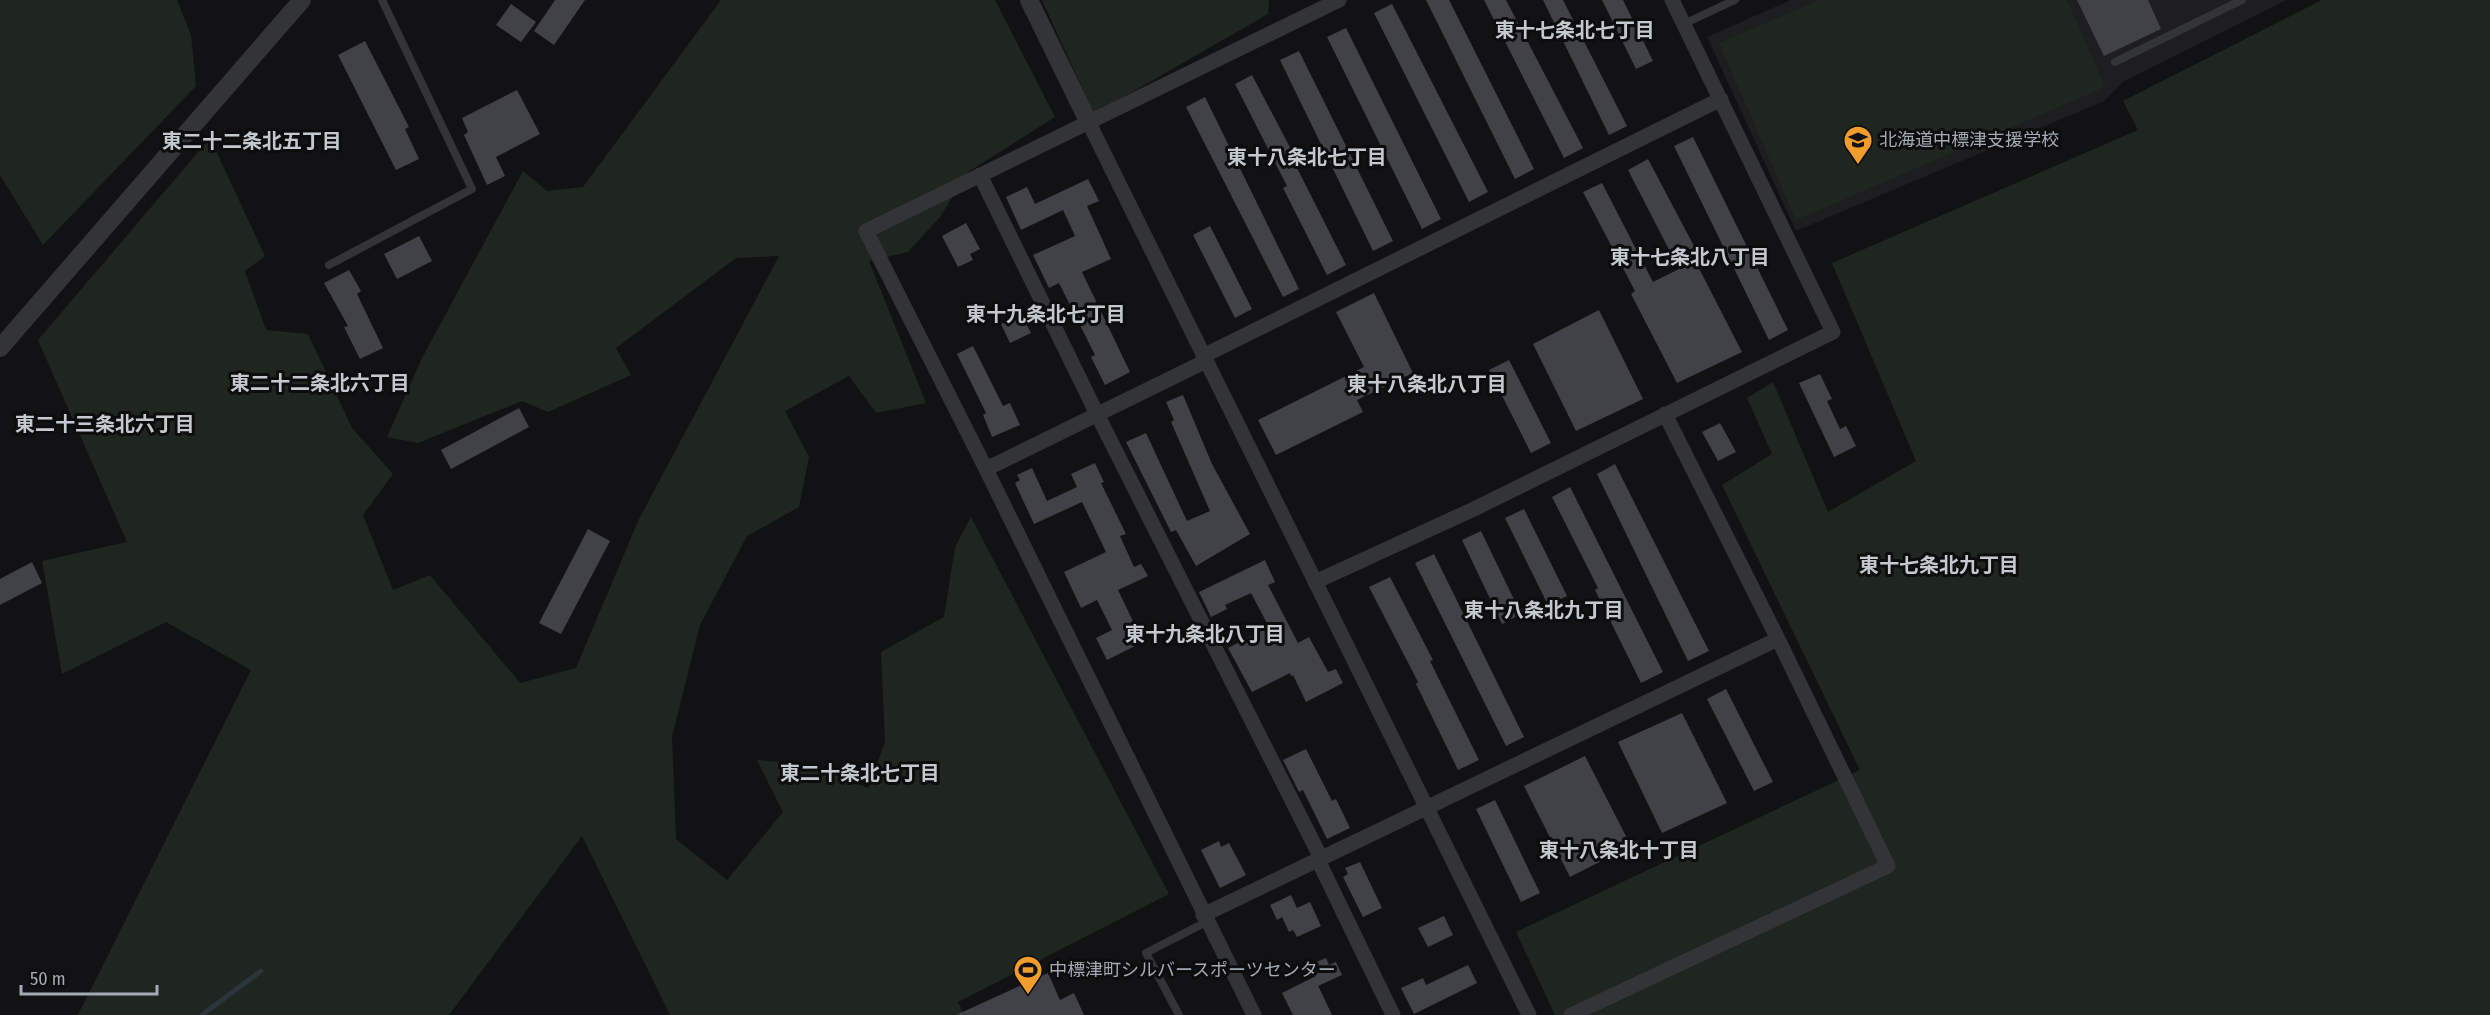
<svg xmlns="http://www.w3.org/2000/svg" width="2490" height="1015" viewBox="0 0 2490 1015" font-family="'Fira Sans Condensed','Noto Sans JP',sans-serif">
<rect width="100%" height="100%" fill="#121214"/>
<!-- built -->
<path fill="#1e1e21" d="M1791 0H2286L2124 81 2104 101 1796 231 1707 37Z"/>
<!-- green -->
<path fill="#1e261f" d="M0 0H177L191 35 196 86 43 245 0 175Z
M721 0H995L1055 117 968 172 940 217 908 252 869 261 926 403 876 413 849 376 785 411 809 457 799 507 747 536 700 625 672 737 676 839 727 880 783 812 757 760 807 764 868 788 885 742 881 652 944 617 955 547 971 517 1169 894 958 1002 964 1015H670L582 836 449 1015H78L251 670 166 622 62 674 42 561 127 542 38 340 210 138 265 256 245 271 266 330 308 334 352 428 393 474 363 515 393 590 430 575 520 683 576 668 639 519 779 256 736 258 616 348 631 375 548 412 522 401 418 443 387 437 422 358 523 171 547 191 583 187Z
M1042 0H1269L1268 14 1094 114Z
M1819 0H2067L2105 87 1796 220 1719 43Z
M2322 0H2490V1015H1555L1516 932 1860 770 1722 485 1772 454 1747 398 1773 382 1828 512 1916 461 1832 263 2138 130 2123 101Z"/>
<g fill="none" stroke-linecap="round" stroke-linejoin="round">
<!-- stream -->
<path stroke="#2b363c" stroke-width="5" d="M202 1015 261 971"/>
</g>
<!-- building -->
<path fill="#414247" d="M555 0H585L554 45 534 31Z
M1426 0H1449L1534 169 1515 179Z
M1484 0H1506L1583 148 1564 158Z
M1543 0H1563L1627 126 1609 135Z
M1602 0H1623L1653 61 1636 69Z
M2077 0H2148L2161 29 2104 56Z
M511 4 536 22 521 42 496 25Z
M1392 4 1488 192 1469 202 1374 13Z
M1346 28 1441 219 1422 229 1327 37Z
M365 41 409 127 405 129 419 159 396 170 338 55Z
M1299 51 1393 241 1373 251 1280 60Z
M1252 75 1295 157 1292 158 1346 265 1327 275 1283 188 1287 186 1235 84Z
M517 90 540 134 496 157 505 176 487 185 464 135 468 132 462 118Z
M1205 97 1299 289 1283 297 1186 107Z
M1693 137 1788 330 1769 340 1674 146Z
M1648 159 1695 248 1690 251 1742 352 1677 383 1631 294 1635 291 1583 192 1602 183 1653 282 1679 269 1628 170Z
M1088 179 1099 201 1087 206 1111 259 1082 272 1130 372 1105 385 1091 357 1095 355 1059 283 1049 288 1033 255 1075 236 1063 210 1021 230 1006 197 1027 187 1035 204Z
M966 223 980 249 970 254 973 260 958 267 942 236Z
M1210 226 1252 309 1235 318 1193 235Z
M419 236 432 261 397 279 384 254Z
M349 270 361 291 357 294 383 348 360 359 344 327 348 326 324 283Z
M1374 293 1413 373 1357 400 1363 412 1276 455 1258 420 1364 367 1336 312Z
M1599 310 1643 399 1576 431 1533 344Z
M1022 315 1031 333 1010 343 1001 324Z
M973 346 1003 406 1010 403 1020 425 992 437 983 415 986 413 957 354Z
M1509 360 1551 443 1531 453 1489 370Z
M1820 374 1832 399 1827 401 1840 429 1846 426 1856 446 1834 457 1799 383Z
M1183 395 1212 464 1250 534 1196 566 1176 530 1171 532 1126 442 1146 433 1187 521 1210 511 1171 422 1174 420 1166 402Z
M519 408 529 427 451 469 441 450Z
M1720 423 1736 452 1718 461 1702 432Z
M1095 463 1104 482 1101 483 1126 534 1120 536 1134 567 1141 564 1148 576 1118 590 1143 642 1107 660 1096 638 1112 630 1097 600 1081 608 1064 572 1106 552 1082 502 1034 524 1015 483 1020 480 1017 475 1032 468 1047 501 1077 487 1071 474Z
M1615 464 1709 651 1688 661 1597 474Z
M1570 487 1663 672 1641 683 1595 590 1598 588 1552 497Z
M1524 509 1567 596 1548 605 1505 518Z
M588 529 610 541 561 634 539 623Z
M1481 531 1521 614 1502 624 1462 540Z
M1434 554 1524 737 1506 746 1415 563Z
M1265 560 1275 582 1268 585 1298 643 1309 637 1328 672 1336 669 1343 683 1306 702 1293 675 1291 676 1290 673 1252 692 1228 648 1269 627 1251 593 1225 605 1227 609 1211 617 1199 592Z
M32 562 42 583 0 605V579Z
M1390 577 1433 660 1430 661 1479 760 1458 770 1416 684 1418 682 1369 587Z
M1726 689 1773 782 1754 791 1707 699Z
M1682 713 1727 803 1662 833 1618 742Z
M1306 749 1332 801 1336 799 1350 828 1327 839 1303 790 1299 792 1283 760Z
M1585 756 1631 846 1570 877 1524 786Z
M1495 800 1540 893 1521 902 1476 809Z
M1219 841 1221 847 1229 843 1246 875 1220 888 1201 850Z
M1360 862 1382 908 1363 917 1343 877 1348 874 1345 868Z
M1291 895 1297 908 1310 902 1321 926 1297 937 1293 930 1289 932 1282 917 1277 920 1270 905Z
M1444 916 1453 935 1428 947 1418 928Z
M1326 958 1329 965 1336 962 1342 975 1318 986 1309 965Z
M1468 965 1477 983 1414 1014 1401 988 1423 978 1426 985Z
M1048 973 1060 1000 1074 993 1084 1015H956Z
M1314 977 1332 1015H1293L1282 993Z"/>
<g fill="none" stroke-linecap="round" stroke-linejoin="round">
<!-- service -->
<path stroke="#333438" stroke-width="8" d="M1690 21 1735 0
M2115 62 2242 0
M329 265 472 189 382 0
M1179 1015 1146 953 1206 922"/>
<!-- minor -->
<path stroke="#333438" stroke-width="15" d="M1089 123 1529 1015
M980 175 1097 414 1321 858
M1203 356 1721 99
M986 469 1206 361
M1315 582 1474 509 1833 332 1672 0
M1318 860 1393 1015
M1203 915 1778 639
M1254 1015 986 469 866 231 1339 0
M1571 1015 1888 866 1778 639 1665 414"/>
<!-- tertiary -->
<path stroke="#333438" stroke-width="18" d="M1029 0 1089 123
M0 348 302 0"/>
</g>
<!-- icons -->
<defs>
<g id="school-pin" transform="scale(1.5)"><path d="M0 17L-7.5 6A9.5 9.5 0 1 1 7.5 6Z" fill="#f19d2d" stroke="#0d0d0e"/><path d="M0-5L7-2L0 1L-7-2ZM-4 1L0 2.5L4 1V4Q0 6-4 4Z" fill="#111"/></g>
<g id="stadium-pin" transform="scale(1.5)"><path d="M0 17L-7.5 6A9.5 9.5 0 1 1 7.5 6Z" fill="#f19d2d" stroke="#0d0d0e"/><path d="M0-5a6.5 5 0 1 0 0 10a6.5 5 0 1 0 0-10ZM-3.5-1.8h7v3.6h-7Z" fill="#111"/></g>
</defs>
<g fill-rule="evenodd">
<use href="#school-pin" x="1858" y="140"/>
<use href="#stadium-pin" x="1028" y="970"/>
</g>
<g text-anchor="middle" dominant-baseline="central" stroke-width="6" stroke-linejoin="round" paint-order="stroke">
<!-- poi labels -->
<g font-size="18" fill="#a3aab4" stroke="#0d0d0e" text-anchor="start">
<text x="1879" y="140">北海道中標津支援学校</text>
<text x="1049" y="970">中標津町シルバースポーツセンター</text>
</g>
<!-- neighbourhood labels -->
<g font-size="20" font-weight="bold" fill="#c4c9d0" stroke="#0d0d0e">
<text x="1575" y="30">東十七条北七丁目</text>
<text x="252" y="141">東二十二条北五丁目</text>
<text x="1307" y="157">東十八条北七丁目</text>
<text x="1690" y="257">東十七条北八丁目</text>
<text x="1046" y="314">東十九条北七丁目</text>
<text x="320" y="383">東二十二条北六丁目</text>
<text x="1427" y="384">東十八条北八丁目</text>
<text x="105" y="424">東二十三条北六丁目</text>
<text x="1939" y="565">東十七条北九丁目</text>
<text x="1544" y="610">東十八条北九丁目</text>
<text x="1205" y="634">東十九条北八丁目</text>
<text x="860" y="773">東二十条北七丁目</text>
<text x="1619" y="850">東十八条北十丁目</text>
</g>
</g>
<!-- scale -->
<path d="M21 985v9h136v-9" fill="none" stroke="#a3aab4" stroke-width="3"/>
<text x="30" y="985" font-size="18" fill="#a3aab4" stroke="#0d0d0e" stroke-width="4.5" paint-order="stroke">50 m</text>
</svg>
